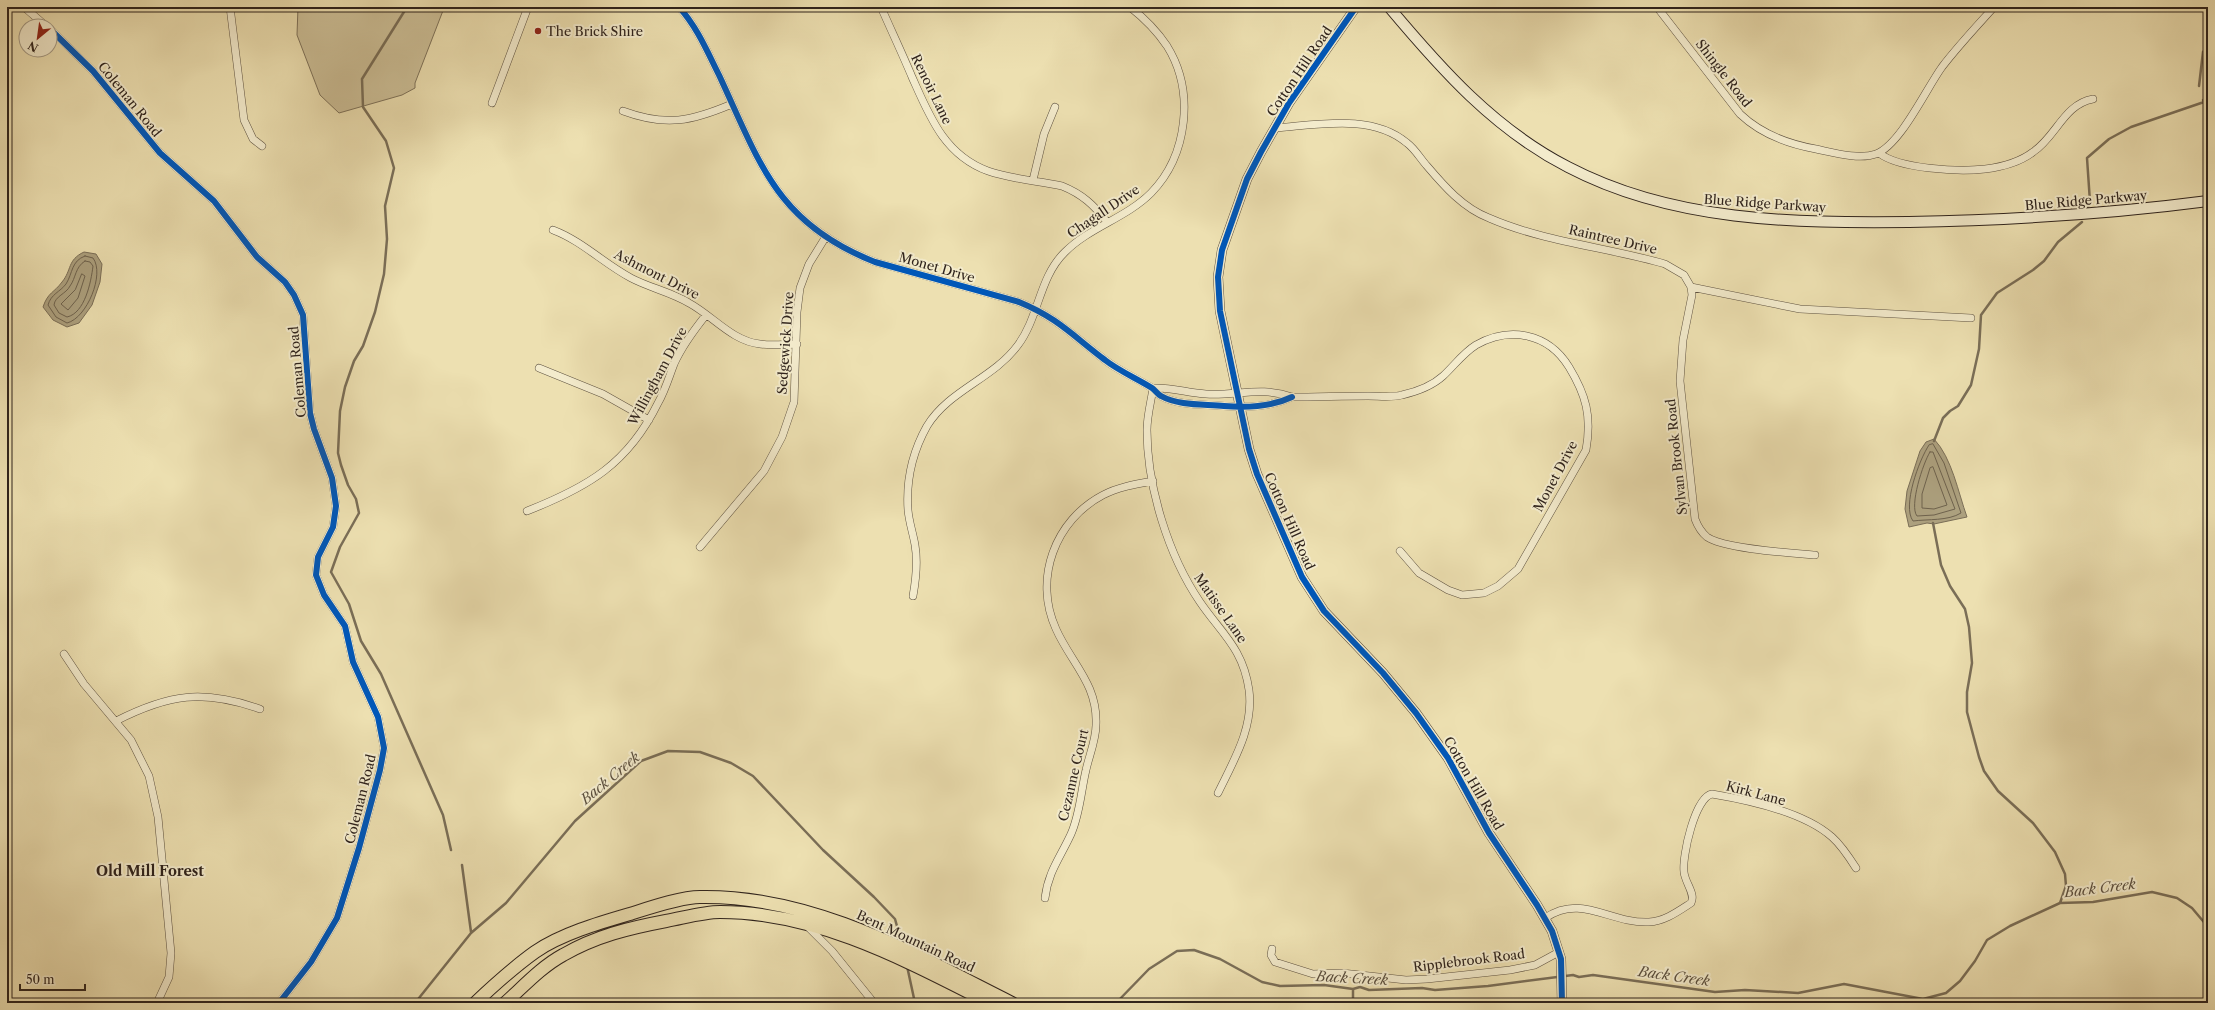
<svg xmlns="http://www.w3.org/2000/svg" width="2215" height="1010" viewBox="0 0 2215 1010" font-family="'Libre Caslon Text',serif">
<rect width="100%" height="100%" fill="#ede0b1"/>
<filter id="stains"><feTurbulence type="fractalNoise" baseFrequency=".005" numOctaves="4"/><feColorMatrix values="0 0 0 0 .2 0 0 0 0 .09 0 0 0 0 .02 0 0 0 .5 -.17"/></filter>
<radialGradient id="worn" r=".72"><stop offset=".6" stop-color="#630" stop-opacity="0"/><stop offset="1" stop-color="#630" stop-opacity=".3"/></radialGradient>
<!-- green -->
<path fill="#cdc098" stroke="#7e725a" d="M298 7H446L444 8 415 83V88L402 95 339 113 320 95 297 35Z"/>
<!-- water -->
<path fill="#aca07e" stroke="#7a6e57" d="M84 252 96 254 102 264 100 282 92 305 79 323 67 327 53 320 43 307C48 292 54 293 62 282 72 270 67 260 84 252Z
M1934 439C1952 458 1958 492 1967 517L1934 524 1927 523 1909 527 1905 509 1907 491 1920 451 1926 442Z"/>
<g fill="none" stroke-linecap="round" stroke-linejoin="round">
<!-- shore -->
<path stroke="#6e624d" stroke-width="1" d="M85 256 93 258C105 274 87 318 67 323L56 317 48 305C51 294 60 292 66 284 73 273 71 261 85 256Z
M85 261 90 262 93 266C91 282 85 313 67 317L59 313 54 305C55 296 66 294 70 286 76 278 75 267 85 261Z
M82 274 85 276 78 298 68 310 61 304 75 290Z
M1933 444 1944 463 1961 513C1948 521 1928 519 1913 521 1902 506 1919 460 1929 445Z
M1930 452H1933L1955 509 1934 515 1917 516C1909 506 1923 463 1930 452Z
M1933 467 1947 505 1934 509 1922 508V494L1930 468Z"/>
<!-- stream -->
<path stroke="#7a6e57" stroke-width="2.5" d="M407 7 362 79 363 107 386 141 394 168 385 206 387 239 384 274 375 312 363 346 354 361 345 387 340 411 338 453 341 465 348 485 356 499 359 513 340 547 331 572 349 604 361 641 381 674 443 815 451 850
M2199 86 2203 52 2208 47
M2088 207 2090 202 2087 158 2109 139 2131 127 2204 102 2203 100
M1934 441 1943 418 1950 411 1958 406 1971 385 1979 349 1981 315 1997 293 2033 270 2044 261 2058 242 2082 222
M1933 523 1941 565 1950 586 1965 609 1969 627 1972 663 1967 692V712L1979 757 1984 771 1998 791 2033 823 2055 852 2065 874 2066 886 2060 903
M462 865 471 932
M907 966 915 1003
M1353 989V1003
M415 1003 471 933 506 903 575 821 641 761 668 751 700 752 731 763 753 776 823 850 874 897 895 919 902 944
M1116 1003 1149 969 1177 951 1194 950 1220 959 1262 982 1280 986 1324 985 1353 989 1360 987 1369 990 1422 988 1435 990 1488 986 1573 975 1579 977 1593 975 1715 992 1745 990 1798 993 1844 984 1923 999 1946 993 1960 981 1975 961 1987 940 2010 926 2060 903 2093 902 2152 892 2177 898 2192 908 2208 927"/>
<!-- minor casing -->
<g stroke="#5e5241" stroke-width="8">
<path id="minor" d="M24 7 46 26
M230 7 244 120 253 139 262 146
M679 7C697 27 707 51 719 75 760 163 776 223 875 262L1019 302C1058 318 1073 336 1105 360 1119 371 1136 378 1152 388 1155 390 1157 394 1161 396 1179 406 1204 404 1224 406 1247 408 1271 407 1292 397
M881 7C891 30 902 53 912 77 929 115 944 155 988 171 1011 179 1038 181 1062 186 1082 194 1094 205 1107 222
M1657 7 1740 114C1761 134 1788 144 1816 149 1835 153 1859 160 1876 154 1901 144 1926 89 1942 67 1958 46 1976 27 1994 7
M50 29 93 71 160 153 214 201 257 257 285 282 294 295 303 315 310 413 314 429 332 478 336 506 333 527 318 557 316 575 324 595 345 626 353 662 378 717 384 748 380 770 359 848 337 918 311 962 279 1003
M492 103 528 7
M623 111C666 127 692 121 732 104
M1275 128C1317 125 1372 113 1407 143 1415 149 1420 158 1427 166 1444 186 1463 208 1489 218 1544 242 1607 247 1665 264L1684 275 1691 287 1800 309 1971 318
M1879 153C1899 169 1959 172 1985 169 2001 167 2020 162 2033 152 2056 137 2064 104 2093 99
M1033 180 1044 134 1055 107
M553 230C582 241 603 263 631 278 650 288 671 292 689 303 713 316 732 341 760 344 772 346 785 344 797 344
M1691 287 1692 295 1683 340 1680 381 1695 519C1698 527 1701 532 1707 537 1724 549 1792 553 1815 555
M539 368 603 394 649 420
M1153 388C1171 387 1188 393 1206 394 1236 396 1262 386 1292 397 1317 397 1343 396 1368 396 1379 396 1391 398 1402 395 1415 392 1432 386 1443 376 1453 367 1463 353 1476 345 1510 326 1548 333 1569 367 1586 395 1592 416 1586 450L1518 569 1498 586 1484 593 1462 595 1448 590 1419 573 1400 551
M1153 388C1151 402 1147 416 1147 430 1147 486 1168 555 1200 602 1221 633 1243 648 1249 690 1254 727 1234 760 1218 793
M527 511C588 487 628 464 658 403 665 391 669 377 674 364 682 346 694 330 706 315
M700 547 764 471 782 437 794 402 797 312 800 288 809 264 825 238
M913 596C916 579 918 562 915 545 913 533 909 522 908 510 906 481 913 451 927 426 949 390 993 379 1018 345 1039 317 1039 277 1065 252 1090 227 1126 218 1151 193 1188 155 1195 91 1167 46 1157 31 1144 18 1130 7
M64 654 84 684 131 740 149 776 158 817 171 953 169 977 157 1003
M116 721C169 694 203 689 260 709
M1045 898C1048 872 1060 858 1071 834 1080 814 1081 791 1086 770 1089 756 1096 740 1096 725 1098 684 1071 663 1056 629 1033 579 1055 520 1103 495 1118 487 1136 484 1153 481
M1545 918C1582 893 1610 924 1649 922 1665 921 1677 912 1691 903 1696 894 1685 883 1684 872 1682 856 1695 797 1712 794 1748 800 1804 812 1832 837 1841 845 1849 857 1856 868
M807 926 832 951 874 1003
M1272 949 1271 955 1275 962 1313 974 1342 973 1406 980 1427 979 1510 970 1535 965 1559 952"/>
</g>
<!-- tertiary casing -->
<g stroke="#5e5241" stroke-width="10">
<path id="tertiary" d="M1356 7 1289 103 1261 152 1247 179 1222 250 1218 277 1220 311 1249 449 1257 474 1302 577 1324 611 1383 673 1416 713 1448 758 1489 833 1537 905 1552 931 1561 959 1562 1003"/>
</g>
<!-- secondary casing -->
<g stroke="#2f231c" stroke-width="12">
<path id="secondary" d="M1389 7C1441 69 1494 129 1568 167 1673 222 1793 223 1909 222 2009 220 2109 214 2208 201"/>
</g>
<!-- primary casing -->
<g stroke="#2f231c" stroke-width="14">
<path id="primary" d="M475 1003C493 986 514 967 535 952 561 934 599 923 630 914 649 908 681 897 700 897 814 895 914 954 1012 1003
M505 1003C523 987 541 967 563 955 596 936 629 928 666 921 683 918 703 912 720 912 817 912 905 960 990 1003"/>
</g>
<!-- minor -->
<use href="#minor" stroke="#f3ebcc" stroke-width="7"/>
<!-- tertiary -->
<use href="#tertiary" stroke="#f3ebcc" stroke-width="9"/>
<!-- secondary -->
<use href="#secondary" stroke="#f3ebcc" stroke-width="10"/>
<!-- primary -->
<use href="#primary" stroke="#ede0b1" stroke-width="12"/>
<!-- cycleway casing -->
<g stroke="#f3ebcc" stroke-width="8">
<path id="cycleway" d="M679 7C697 27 707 51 719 75 760 163 776 223 875 262L1019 302C1058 318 1073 336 1105 360 1119 371 1136 378 1152 388 1155 390 1157 394 1161 396 1179 406 1204 404 1224 406 1247 408 1271 407 1292 397
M1356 7 1289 103 1261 152 1247 179 1222 250 1218 277 1220 311 1249 449 1257 474 1302 577 1324 611 1383 673 1416 713 1448 758 1489 833 1537 905 1552 931 1561 959 1562 1003
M50 29 93 71 160 153 214 201 257 257 285 282 294 295 303 315 310 413 314 429 332 478 336 506 333 527 318 557 316 575 324 595 345 626 353 662 378 717 384 748 380 770 359 848 337 918 311 962 279 1003"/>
</g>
<!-- cycleway -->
<use href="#cycleway" stroke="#0057b8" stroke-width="6"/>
</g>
<!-- markers -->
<circle fill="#8f2418" stroke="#f3ebcc" stroke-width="1.5" cx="538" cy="31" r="4"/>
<g text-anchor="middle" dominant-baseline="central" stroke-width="4" stroke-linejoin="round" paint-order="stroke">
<!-- poi labels -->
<g font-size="13" fill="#2f231c" stroke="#f3ebcc" text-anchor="start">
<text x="546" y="31">The Brick Shire</text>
</g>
<!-- street labels -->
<g font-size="13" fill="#2f231c" stroke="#f3ebcc">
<text transform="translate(1299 71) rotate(-56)">Cotton Hill Road</text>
<text transform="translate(1724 73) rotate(52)">Shingle Road</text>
<text transform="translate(932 89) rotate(64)">Renoir Lane</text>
<text transform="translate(130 99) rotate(51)">Coleman Road</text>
<text transform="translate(2086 200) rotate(-5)">Blue Ridge Parkway</text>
<text transform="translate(1765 203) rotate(4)">Blue Ridge Parkway</text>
<text transform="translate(1103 211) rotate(-34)">Chagall Drive</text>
<text transform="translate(1613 239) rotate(13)">Raintree Drive</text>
<text transform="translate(937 267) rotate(16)">Monet Drive</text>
<text transform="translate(657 274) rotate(27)">Ashmont Drive</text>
<text transform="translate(785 343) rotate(-86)">Sedgewick Drive</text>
<text transform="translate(297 372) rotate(-95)">Coleman Road</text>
<text transform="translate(657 376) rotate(-62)">Willingham Drive</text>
<text transform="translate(1676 457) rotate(-96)">Sylvan Brook Road</text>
<text transform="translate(1555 476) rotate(-62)">Monet Drive</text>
<text transform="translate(1290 521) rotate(66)">Cotton Hill Road</text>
<text transform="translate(1221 608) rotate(55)">Matisse Lane</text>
<text transform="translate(1073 775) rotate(-77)">Cezanne Court</text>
<text transform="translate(1474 783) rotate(60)">Cotton Hill Road</text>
<text transform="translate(1756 793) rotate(15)">Kirk Lane</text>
<text transform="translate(360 799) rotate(-76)">Coleman Road</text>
<text transform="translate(916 941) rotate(25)">Bent Mountain Road</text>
<text transform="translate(1469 960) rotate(-7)">Ripplebrook Road</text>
</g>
<!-- water labels -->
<g font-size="14" font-style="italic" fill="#5b4f3e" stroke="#f3ebcc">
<text transform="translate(610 778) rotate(-40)">Back Creek</text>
<text transform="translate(2100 888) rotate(-7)">Back Creek</text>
<text transform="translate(1674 976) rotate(8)">Back Creek</text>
<text transform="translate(1352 978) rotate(3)">Back Creek</text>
</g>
<!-- neighbourhood labels -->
<g font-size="14" font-weight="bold" fill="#2f231c" stroke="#f3ebcc">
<text x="150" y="871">Old Mill Forest</text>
</g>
</g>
<!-- margin -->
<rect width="2215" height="1010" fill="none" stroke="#ede0b1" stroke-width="24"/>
<rect x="8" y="8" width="2199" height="994" fill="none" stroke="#2f231c" stroke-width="2"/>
<rect x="12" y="12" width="2191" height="986" fill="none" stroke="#2f231c"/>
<!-- north arrow -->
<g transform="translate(38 38) rotate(209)"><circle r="19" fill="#f3ebcc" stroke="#a59b86"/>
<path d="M0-3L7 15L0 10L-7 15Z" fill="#8f2418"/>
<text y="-6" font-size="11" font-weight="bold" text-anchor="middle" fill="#2f231c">N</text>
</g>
<!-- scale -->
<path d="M20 984v6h65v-6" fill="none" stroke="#2f231c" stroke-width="2"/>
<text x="26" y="984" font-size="12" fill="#2f231c" stroke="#f3ebcc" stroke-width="3" paint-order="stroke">50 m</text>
<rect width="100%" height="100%" filter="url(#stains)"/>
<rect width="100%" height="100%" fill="url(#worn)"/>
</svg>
